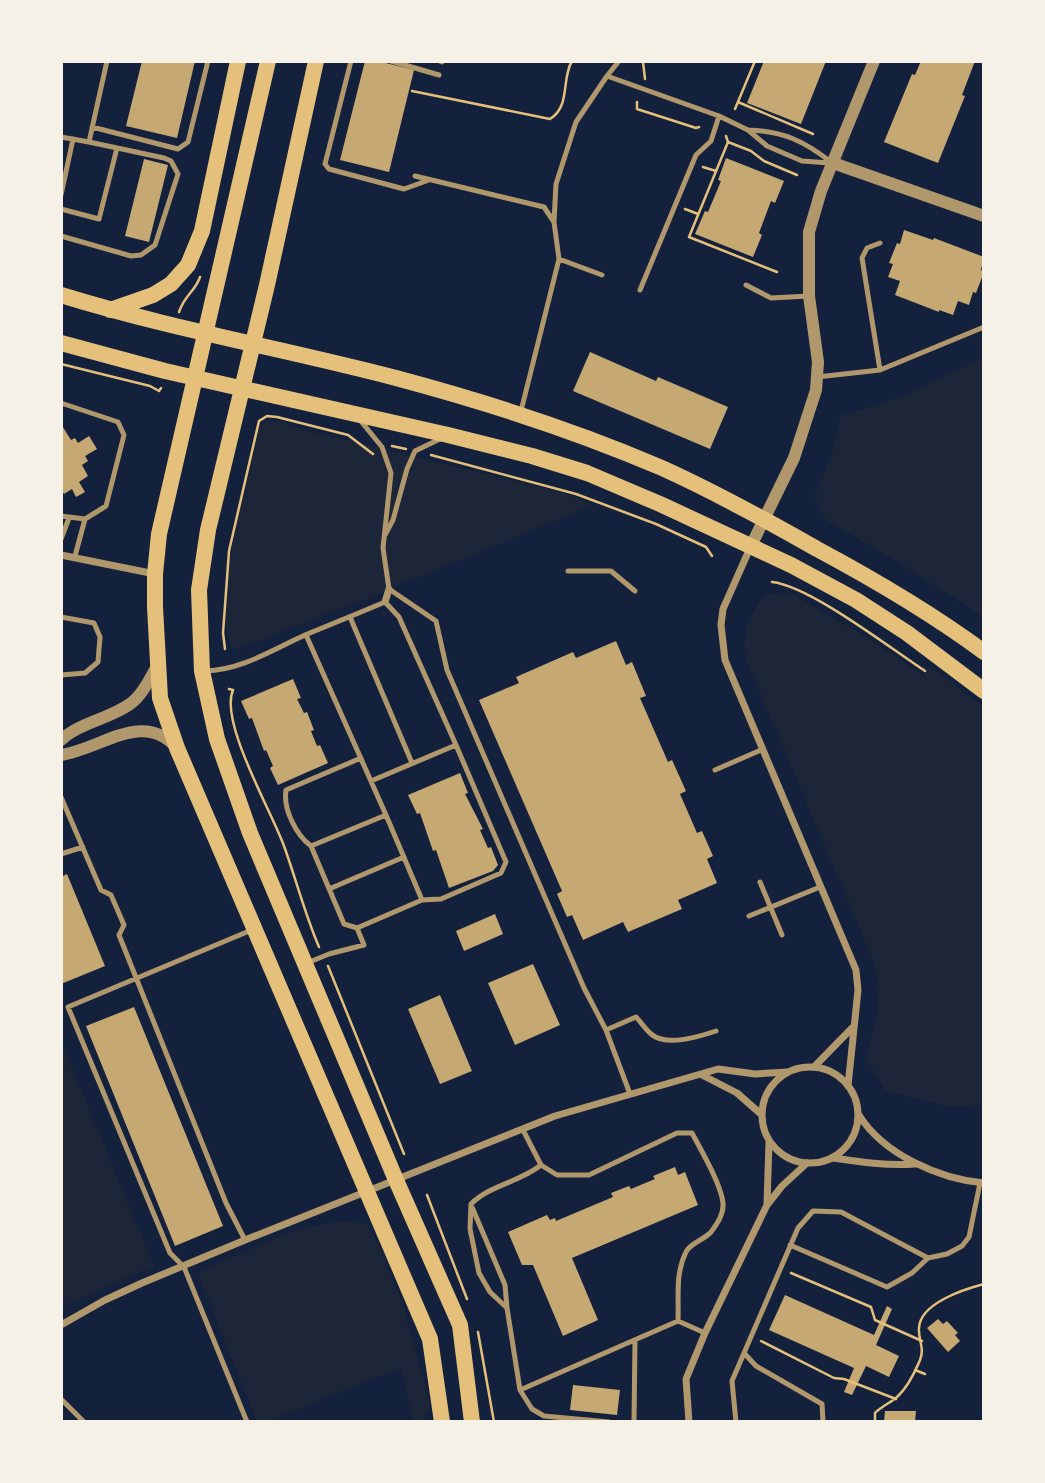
<svg xmlns="http://www.w3.org/2000/svg" width="1045" height="1483" viewBox="0 0 1045 1483" font-family="'Exo 2',sans-serif">
<rect width="100%" height="100%" fill="#14213d"/>
<!-- green -->
<path fill="#1d2539" d="M984 358V617L893 559 826 520 814 497 831 458 841 415 888 402Z
M267 420 280 421 308 431 565 493 593 505 393 588 239 649 232 648C211 603 248 478 259 427Z
M765 594 794 595 874 642 924 676 931 667 984 707V1105L947 1106 886 1091 866 1058 876 1018 879 990 875 965 746 659C741 634 750 614 765 594Z
M61 1041 154 1266 61 1307Z
M357 1221 367 1224 373 1232 402 1301 429 1401V1412L419 1422H413L401 1367 267 1422H257L198 1273C248 1251 301 1220 357 1221Z"/>
<!-- building -->
<path fill="#c6a872" d="M142 61H195L177 138 126 126Z
M365 61H378L414 70 389 172 340 160Z
M764 61H826L801 124 747 103Z
M921 61H975L962 95 965 96 938 163 884 142 912 74 915 75Z
M726 158 784 181 775 203 771 201 759 233 762 235 753 257 695 234 705 211 708 212 721 181 718 180Z
M144 159 168 165 149 242 125 236Z
M904 230 933 240 934 238 984 257 981 270 984 272 976 293 973 292 969 305 958 301 953 315 939 310V312L895 295 900 281 888 277 893 264 889 263 897 243 900 244Z
M590 352 656 381 658 377 728 407 710 449 573 391Z
M61 424 71 440 75 438 78 443 89 436 97 449 85 456 88 461 82 465 88 476 79 482 85 492 76 497 72 489 64 494 61 489Z
M616 641 626 665 632 662 646 696 640 698 668 762 672 760 686 791 680 794 697 833 702 831 713 856 707 859 717 883 678 900 682 909 628 932 623 922 583 940 572 915 567 917 557 894 562 891 479 700 519 683 516 677 573 652 576 658Z
M293 679 301 698 297 699 304 713 307 712 314 730 311 731 317 746 320 745 328 763 278 785 270 768 273 766 266 750 264 751 252 718 249 719 241 701Z
M460 773 468 793 465 794 483 829 480 830 488 848 491 847 498 865 493 871 449 888 436 850 433 851 420 813 417 814 408 795Z
M67 874 105 966 61 984V877Z
M495 914 503 934 464 951 456 931Z
M533 964 560 1025 515 1045 488 983Z
M440 995 472 1071 440 1084 408 1009Z
M134 1007 223 1226 175 1246 86 1026Z
M675 1167 678 1175 685 1172 698 1205 572 1258 598 1320 563 1336 533 1265H522L508 1232 547 1215 550 1220 555 1218 556 1221 613 1197 611 1193 629 1186 631 1189 655 1179 653 1176Z
M785 1295 874 1335 887 1306 892 1309 876 1345 899 1356 889 1377 866 1366 852 1395 844 1392 854 1368 769 1330Z
M938 1319 943 1324 947 1321 958 1333 955 1335 960 1341 948 1352 927 1328Z
M573 1385 620 1390 617 1415 570 1410Z
M885 1411H916L915 1422H884Z"/>
<g fill="none" stroke-linecap="round" stroke-linejoin="round">
<!-- path -->
<path stroke="#e5c07b" stroke-width="2.5" d="M643 62 645 79
M412 91 550 119C571 106 561 79 572 61
M637 102V109L696 128 699 127
M738 102 813 134
M735 109 755 61
M726 136 728 142 689 237 777 272
M728 142 751 151 764 161 797 175
M703 167 716 171
M685 209 698 214
M179 312C185 294 195 292 200 277
M61 364 150 386 159 391 161 388
M392 446 406 449
M431 455 576 494 656 524 706 547 712 556
M772 582C810 586 890 648 925 671
M225 649 223 633 229 551 259 421 267 416 277 417 348 435 373 454
M229 689 233 690C219 722 272 812 284 846 296 879 305 915 319 947
M328 966 404 1154
M427 1195 467 1299
M791 1273 871 1307 875 1320 922 1341
M478 1332 494 1422
M761 1341 834 1378 844 1379 896 1399
M915 1370 925 1374
M875 1422V1413C882 1406 890 1403 897 1397 907 1388 915 1372 920 1360 925 1348 918 1340 919 1328 920 1303 965 1289 984 1284"/>
<!-- service -->
<path stroke="#b1986c" stroke-width="5" d="M351 61 325 164 329 169 404 189 429 180
M391 61 439 75
M440 61 442 62
M607 76 619 61
M92 127 178 149 188 142 208 61
M748 130C783 131 804 141 831 162
M61 137 89 142 107 61
M415 176 544 207 554 222
M61 195 73 139
M61 209 99 219 117 148
M61 236 131 256 141 255 155 245 178 174 171 161 164 158 89 142
M559 259 602 275
M746 285 771 298 809 296
M640 290 696 155 711 141 719 116
M880 370 862 258 867 248 880 243
M817 377 880 370 984 327
M61 403 118 422 124 435 106 506 85 519 75 556
M521 411 559 259 554 222 556 184 576 122 607 76 719 116 748 130 767 146 802 161 830 163
M360 420 382 447 391 473 383 548 389 589 436 621 447 670 584 988 606 1030 630 1094
M61 516 85 519
M385 535 393 520 407 469 415 451 442 438
M61 539 69 518
M568 571H611L635 591
M61 617 94 623 100 637 98 662 85 673 61 675
M350 617 412 763
M306 635 386 815
M205 671C242 670 272 650 305 635 332 624 359 613 385 602L399 617 456 745 371 781
M715 770 761 750
M61 797 101 890 111 895 124 925 119 935 226 1203 245 1240
M386 815 422 900 357 928 344 924 311 846Z
M311 846C296 835 283 809 286 790L361 758
M61 854 83 847
M760 882 782 935
M329 889 404 857
M422 900 441 899 501 873 506 862 456 745
M749 916 820 887
M307 963 329 954 364 945 357 928
M606 1030 636 1017C641 1022 645 1029 651 1034 666 1047 698 1037 716 1031
M523 1130 541 1165C520 1182 490 1185 471 1204L470 1229 479 1273 490 1292 507 1308 520 1390 678 1321 705 1333
M541 1165 557 1175H589L677 1133H692C701 1150 721 1184 723 1203 724 1214 717 1224 711 1232 704 1240 690 1243 686 1252 675 1274 679 1297 678 1321
M472 1207 505 1285 507 1308
M790 1245 887 1287 912 1273 928 1258
M520 1390 532 1409 544 1416 609 1422
M61 1399 84 1422
M247 1422 184 1267 170 1253 68 1007 254 929
M634 1422 635 1340
M736 1422 732 1381 744 1353
M823 1422 822 1404 756 1366 744 1353 798 1228 813 1211 841 1212 928 1258 947 1254 962 1246 969 1237 980 1183"/>
<!-- minor -->
<path stroke="#b1986c" stroke-width="7" d="M750 548 723 609 721 625 725 660 856 970 858 990 848 1086
M61 555 155 574
M385 602 389 589
M762 1115a48 48 0 1 1 96 0a48 48 0 1 1-96 0Z
M814 1067 852 1028
M702 1075 737 1093 762 1115
M859 1115C883 1154 939 1179 984 1183
M833 1158C860 1162 887 1166 915 1164
M767 1204 769 1142
M61 1325 105 1300 142 1283 245 1240 555 1116 718 1069 755 1074 787 1072
M689 1422 686 1379 705 1333 767 1205 782 1186 807 1163"/>
<!-- tertiary -->
<path stroke="#b1986c" stroke-width="12" d="M833 163 984 216
M750 548 794 458 816 390 818 362 809 296V232L821 191 874 61
M61 740C81 722 109 719 130 704 143 695 151 676 159 663
M61 755C102 749 143 709 177 748"/>
<!-- primary -->
<path stroke="#e5c07b" stroke-width="16" d="M268 61 159 534 155 574V607L160 698 177 748 430 1339 442 1422
M316 61 267 285 208 530 199 590 202 671 217 739 250 833 396 1180 460 1325 472 1422
M61 295C171 329 285 349 396 378 486 402 576 431 662 468 715 492 766 520 817 549 875 580 931 613 984 652
M110 310 153 295 171 284 188 265 202 231 238 61
M61 343 165 371 448 435 532 456 587 473 660 504 791 565 856 600 907 633 984 691"/>
</g>
<!-- border -->
<rect width="1045" height="1483" fill="none" stroke="#f6f1e7" stroke-width="126"/>
</svg>
